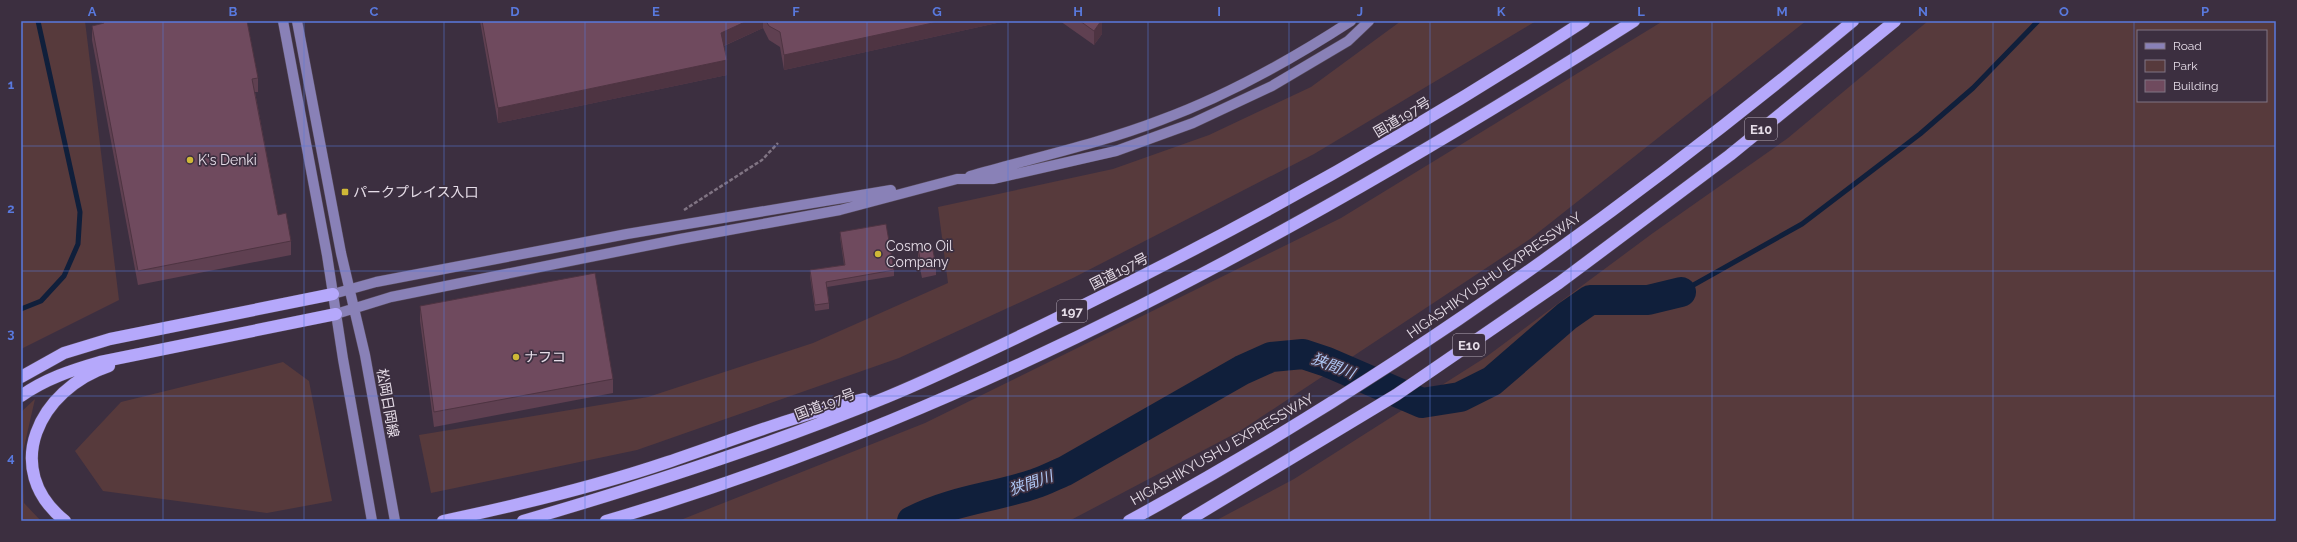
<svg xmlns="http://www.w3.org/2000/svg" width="2297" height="542" viewBox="0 0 2297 542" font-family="Raleway,'Noto Sans JP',sans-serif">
<rect width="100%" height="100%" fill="#3c2f40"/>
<!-- green -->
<path fill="#573a3c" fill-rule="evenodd" d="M21 21H85L119 300 21 349Z
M1401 21H1536L1314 154 1073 278 899 358 637 450 431 493 419 435 648 397 813 343 948 283 938 207 1113 169 1209 135 1311 87Z
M1663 21H1806L1530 239 1240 431 1069 521H678L925 423 1341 218Z
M1928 21H2276V521H1215L1294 479 1486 357 1653 233 1788 138ZM2138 31H2266V101H2138Z
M283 362 309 381 332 501 267 513 103 491 75 451 121 402Z
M35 399 22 456 24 503 41 521H21V412Z"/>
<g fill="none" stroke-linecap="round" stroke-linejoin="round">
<!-- stream -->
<path stroke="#101f3b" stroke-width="5" d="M1681 292 1802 224 1920 134 1973 88 2038 21
M21 309 41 301 64 276 78 244 80 212 38 21"/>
<!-- river -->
<path stroke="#101f3b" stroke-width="30" d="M912 521C953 500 992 498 1034 484 1044 481 1055 475 1065 471L1242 370 1271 357 1303 354 1327 362 1422 403 1460 397 1492 381 1567 316 1590 300H1648L1681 292"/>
<!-- secondary casing -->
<g stroke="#574b5b" stroke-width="11">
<path id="secondary" d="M283 21 327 255 343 359 372 521
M297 21 341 253 365 355 395 521
M970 176C1033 158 1099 144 1161 120 1229 95 1291 60 1351 21
M333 294 376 282 627 234 891 190
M336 314 391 297 680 239 840 210 957 179H993L1116 151 1193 123 1272 86 1348 41 1369 21"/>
</g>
<!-- highway casing -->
<g stroke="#574b5b" stroke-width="13">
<path id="highway" d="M21 377 64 353 110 339 333 294
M21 396C45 379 72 370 100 362L336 314
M65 521C0 469 39 389 109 366
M443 521C519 505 594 487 668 462 733 440 797 415 864 399
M523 521C646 485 768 446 887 397 952 370 1016 338 1080 307 1254 222 1421 127 1584 21
M606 521C973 414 1313 225 1634 21
M1129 521C1387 381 1627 209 1853 21
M1187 521 1396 395 1559 283 1730 155 1895 21"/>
</g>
<!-- path -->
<path stroke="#807483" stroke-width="2.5" stroke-dasharray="4 2" stroke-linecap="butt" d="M684 210 762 160 778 143"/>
<!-- secondary -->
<use href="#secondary" stroke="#8981b7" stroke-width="10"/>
<!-- highway -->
<use href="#highway" stroke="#b5a8fb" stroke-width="12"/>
</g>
<!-- wall -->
<path fill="#5f4051" d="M102 21H247L258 78V92H255L278 215 291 241V255L138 285 92 40V26L102 24Z
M480 21H1006L784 70 780 47 769 40 763 28 724 46 727 75 498 123Z
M1060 21H1102V34L1094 45Z
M840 232 894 270V276L827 287 829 303V309L815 311 810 276V270L844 265 840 237Z
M918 249 936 265V275L922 278 918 259Z
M420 306 613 379V393L434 427 420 321Z"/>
<!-- shaded-wall -->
<path fill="#4e3442" d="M747 21H763V28L721 47V33Z
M942 21H1006L784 70V55Z
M1101 21H1102V34L1094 45V31Z
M727 60V75L498 123V108Z"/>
<!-- building -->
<path fill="#6f4a5e" stroke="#4e3442" d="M103 21H247L258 78 252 79 278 215 286 213 291 241 138 271 92 26 104 23Z
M482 21H747L721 33 727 60 498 108Z
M766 21H942L784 55 780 32 769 26Z
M1080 21H1101L1094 31Z
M886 224 894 270 826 282 829 303 815 305 810 270 845 265 840 232Z
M932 246 936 265 922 268 918 249Z
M595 273 613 379 434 412 420 306Z"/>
<!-- grid -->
<path fill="none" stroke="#5979dd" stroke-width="1" stroke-opacity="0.55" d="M163 21V521M304 21V521M444 21V521M585 21V521M726 21V521M867 21V521M1008 21V521M1148 21V521M1289 21V521M1430 21V521M1571 21V521M1712 21V521M1853 21V521M1993 21V521M2134 21V521M21 146H2276M21 271H2276M21 396H2276"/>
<!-- markers -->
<g fill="#cfb837" stroke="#3c2f40" stroke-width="1.5">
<circle cx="190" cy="160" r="4"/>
<rect x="341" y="188" width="8" height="8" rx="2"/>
<circle cx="878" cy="254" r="4"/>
<circle cx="516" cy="357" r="4"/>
</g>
<g text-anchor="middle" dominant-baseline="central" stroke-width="3.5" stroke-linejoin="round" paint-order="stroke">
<!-- shield labels -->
<g fill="#3c2f40" stroke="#b3a9b6" stroke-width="1">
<rect x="1745" y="118" width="32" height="22" rx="3"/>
<rect x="1057" y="300" width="30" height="22" rx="3"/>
<rect x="1453" y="334" width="32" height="22" rx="3"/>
</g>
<g font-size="13" font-weight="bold" fill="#e6dde8">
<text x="1761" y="129">E10</text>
<text x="1072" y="311">197</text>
<text x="1469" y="345">E10</text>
</g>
<!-- street labels -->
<g font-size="14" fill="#e6dde8" stroke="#3c2f40">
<text transform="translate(1402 117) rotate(-31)">国道197号</text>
<text transform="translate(1119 271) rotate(-27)">国道197号</text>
<text transform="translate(1494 275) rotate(-35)">HIGASHIKYUSHU EXPRESSWAY</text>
<text transform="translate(388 403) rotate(80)">松岡日岡線</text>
<text transform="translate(825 404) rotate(-21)">国道197号</text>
<text transform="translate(1222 449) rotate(-30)">HIGASHIKYUSHU EXPRESSWAY</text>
</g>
<!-- poi labels -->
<g font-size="14" fill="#e6dde8" stroke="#3c2f40" text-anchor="start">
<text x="198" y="160">K's Denki</text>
<text x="353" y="192">パークプレイス入口</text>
<text x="886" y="246">Cosmo Oil<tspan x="886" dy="16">Company</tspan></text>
<text x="524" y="357">ナフコ</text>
</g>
<!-- water labels -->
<g font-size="15" font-style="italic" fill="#afc8f6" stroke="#3c2f40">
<text transform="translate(1333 366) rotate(21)">狭間川</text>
<text transform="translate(1031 483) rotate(-19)">狭間川</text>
</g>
</g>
<!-- border -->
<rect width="2297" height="542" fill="none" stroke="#3c2f40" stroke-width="44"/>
<!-- legend -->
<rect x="2137" y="30" width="130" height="72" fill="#3c2f40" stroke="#807583"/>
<rect x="2145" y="43" width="20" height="6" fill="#8981b7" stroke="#807583"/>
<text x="2173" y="50" font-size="12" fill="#e6dde8">Road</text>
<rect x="2145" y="60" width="20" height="12" fill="#573a3c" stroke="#807583"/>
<text x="2173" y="70" font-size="12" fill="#e6dde8">Park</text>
<rect x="2145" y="80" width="20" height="12" fill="#6f4a5e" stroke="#807583"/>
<text x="2173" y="90" font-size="12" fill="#e6dde8">Building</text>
<rect x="22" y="22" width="2253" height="498" fill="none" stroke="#5979dd" stroke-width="1.5"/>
<g font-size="13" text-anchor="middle" font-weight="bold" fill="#5979dd">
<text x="92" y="16">A</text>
<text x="233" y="16">B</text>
<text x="374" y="16">C</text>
<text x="515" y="16">D</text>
<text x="656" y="16">E</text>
<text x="796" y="16">F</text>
<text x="937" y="16">G</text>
<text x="1078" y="16">H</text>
<text x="1219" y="16">I</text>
<text x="1360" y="16">J</text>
<text x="1501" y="16">K</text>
<text x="1641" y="16">L</text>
<text x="1782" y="16">M</text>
<text x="1923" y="16">N</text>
<text x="2064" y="16">O</text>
<text x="2205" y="16">P</text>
<text x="11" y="89">1</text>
<text x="11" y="213">2</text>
<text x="11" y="338">3</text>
<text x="11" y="462">4</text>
</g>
</svg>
